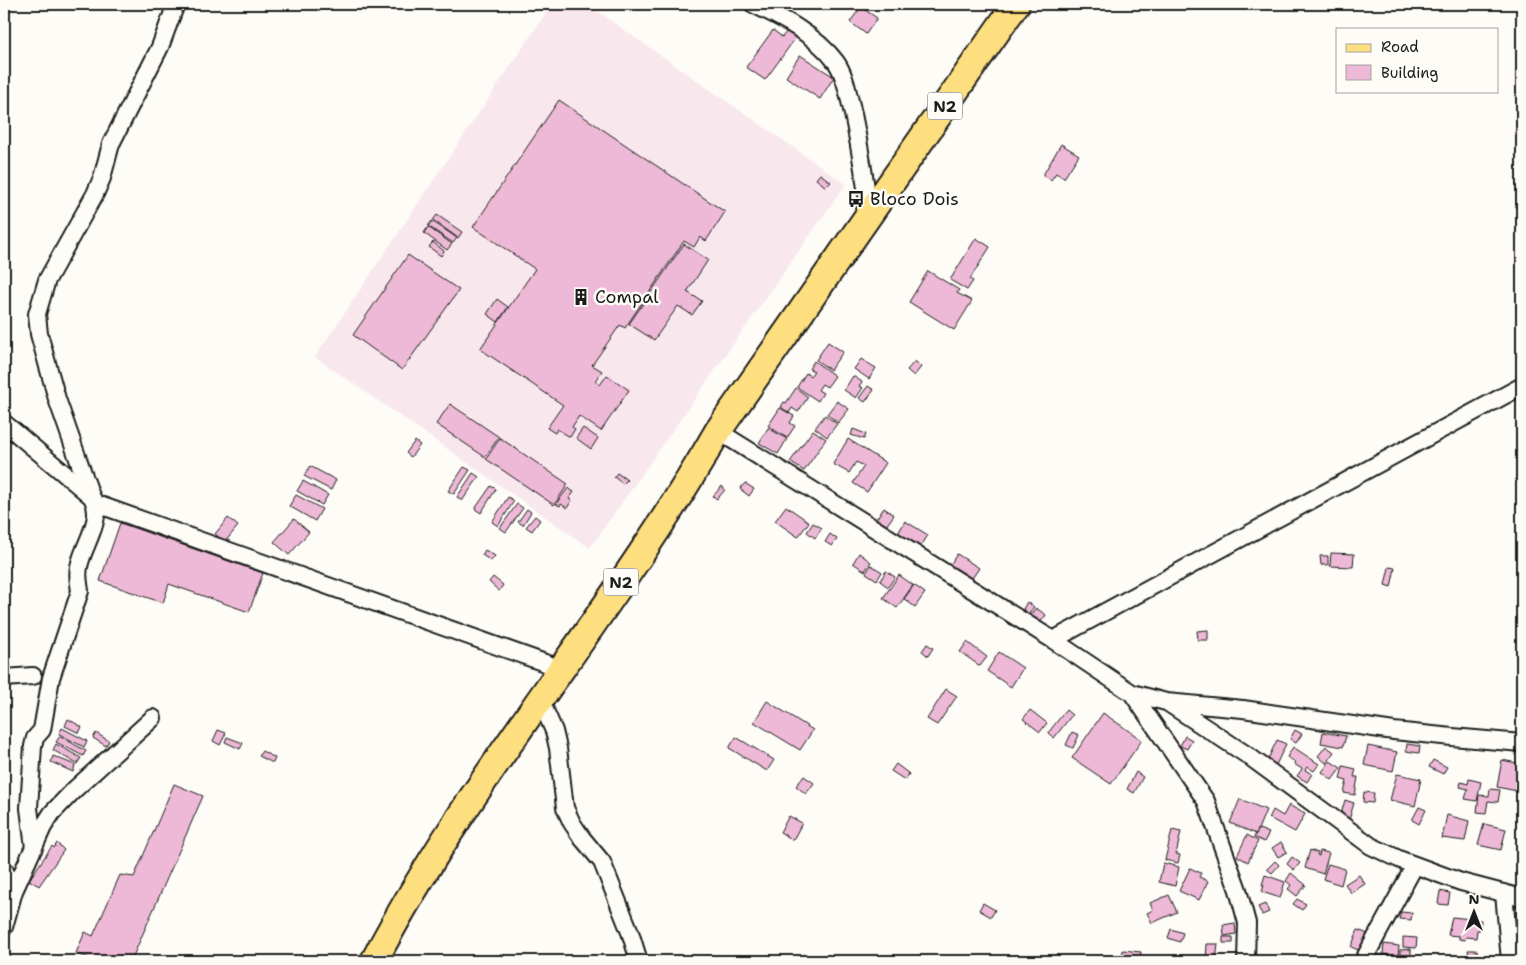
<svg xmlns="http://www.w3.org/2000/svg" width="1526" height="965" viewBox="0 0 1526 965" font-family="'Shantell Sans',sans-serif">
<rect width="100%" height="100%" fill="#fdfcf7"/>
<filter id="ink" filterUnits="userSpaceOnUse"><feTurbulence type="fractalNoise" baseFrequency=".02" numOctaves="2"/><feDisplacementMap in="SourceGraphic" scale="10" xChannelSelector="R" yChannelSelector="G"/><feConvolveMatrix kernelMatrix="1 2 1 2 8 2 1 2 1" color-interpolation-filters="sRGB"/></filter>
<g filter="url(#ink)">
<!-- built -->
<path fill="#f8e8ed" d="M552 4H587L846 184 590 548 315 357Z"/>
<!-- building -->
<path fill="#edb9d6" stroke="#1c1c1c" d="M861 7 877 18 866 34 850 22Z
M773 30 782 37 788 30 797 36 765 80 746 67Z
M800 55 834 77 820 99 786 77Z
M559 100 725 212 706 241 700 237 694 247 684 241 625 328 620 325 592 365 602 371 595 381 600 385 607 375 629 390 601 431 579 416 572 427 575 429 570 437 557 429 555 433 547 428 563 405 480 349 535 269 473 227Z
M1061 144 1079 155 1064 178 1056 173 1051 180 1043 175Z
M820 174 831 182 826 187 816 179Z
M437 215 462 232 458 238 433 220Z
M432 221 457 238 453 243 428 226Z
M428 227 452 244 447 250 424 233Z
M976 238 990 247 970 279 973 281 967 290 950 280Z
M433 242 444 251 441 256 429 247Z
M684 244 708 260 687 292 702 301 692 315 678 306 654 340 629 324Z
M408 255 459 290 402 370 353 335Z
M928 271 959 290 957 293 972 301 954 330 909 302Z
M497 299 508 307 498 322 487 314Z
M828 342 843 352 830 370 816 360Z
M861 359 876 368 869 379 854 369Z
M814 361 835 376 827 387 822 384 818 390 823 393 818 401 797 387 806 373 810 376 814 371 809 369Z
M915 361 921 367 914 376 907 370Z
M853 376 862 382 859 386 863 388 856 398 844 390Z
M868 386 874 390 865 402 859 398Z
M796 388 808 397 798 412 792 408 789 413 781 407 784 402 786 403Z
M837 401 849 409 838 423 827 414Z
M450 404 499 437 485 457 436 424Z
M780 408 794 416 790 423 795 426 787 438 768 426Z
M825 415 837 424 827 437 815 428Z
M583 428 598 438 591 449 576 438Z
M768 428 787 439 778 454 759 443Z
M853 429 866 434 864 439 851 435Z
M813 430 826 439 804 471 790 462Z
M500 438 568 484 554 505 486 459Z
M848 439 886 463 867 492 853 483 864 466 856 462 849 473 833 464Z
M415 441 420 445 411 457 406 453Z
M310 466 336 480 331 490 304 476Z
M464 467 470 470 454 494 448 491Z
M473 473 479 477 462 501 457 497Z
M617 473 627 480 623 484 614 477Z
M303 481 328 495 322 505 297 491Z
M745 483 754 489 749 496 740 489Z
M491 486 496 489 481 513 475 509Z
M722 486 725 490 717 499 713 496Z
M568 488 574 492 569 499 572 500 567 508 561 504 560 506 556 504Z
M296 495 322 509 315 521 289 506Z
M508 497 514 501 498 526 492 522Z
M517 504 523 508 506 532 500 528Z
M786 506 809 522 798 537 775 521Z
M884 508 894 515 886 526 876 519Z
M527 509 531 512 523 525 518 522Z
M535 516 540 520 532 531 526 527Z
M228 518 238 526 225 542 215 534Z
M294 519 309 532 289 555 274 542Z
M905 521 928 535 918 551 896 537Z
M120 523 263 573 249 612 169 584 163 603 100 581Z
M813 523 822 528 815 538 807 532Z
M830 534 837 539 832 546 825 542Z
M485 550 495 556 491 561 482 555Z
M859 553 871 562 865 571 853 563Z
M1331 553 1354 554 1353 567 1330 566Z
M957 554 979 568 971 580 948 568Z
M1320 556H1328V565H1321Z
M871 565 882 572 877 580 866 573Z
M1389 567 1395 568 1391 587 1385 585Z
M886 571 895 577 888 587 880 581Z
M899 575 913 585 897 608 883 598Z
M493 577 503 585 499 591 489 582Z
M914 585 925 593 915 607 904 599Z
M1027 602 1034 607 1029 614 1023 609Z
M1036 608 1046 615 1040 623 1030 615Z
M1208 630V640H1198L1197 631Z
M967 642 987 657 980 666 960 652Z
M927 644 933 648 928 656 922 651Z
M999 652 1023 668 1011 687 987 671Z
M946 689 957 696 937 725 927 719Z
M767 701 813 730 800 750 754 722Z
M1030 710 1047 723 1040 732 1023 719Z
M1066 710 1072 715 1054 738 1048 733Z
M1103 713 1142 740 1111 784 1072 758Z
M68 719 82 727 79 733 65 726Z
M62 728 87 741 84 747 59 734Z
M218 730 226 733 220 745 213 741Z
M1295 730 1302 734 1296 743 1290 739Z
M1072 732 1079 735 1073 748 1066 745Z
M1323 732 1346 736 1343 747 1321 743Z
M96 733 109 741 106 746 93 738Z
M60 736 86 751 83 756 56 742Z
M1185 736 1192 740 1187 749 1180 746Z
M227 737 243 743 240 749 225 742Z
M736 737 774 760 767 771 729 748Z
M1277 740 1286 744 1275 767 1266 763Z
M56 744 81 758 77 764 53 750Z
M1407 744 1420 746 1419 753 1406 751Z
M1326 746 1334 752 1326 763 1318 756Z
M1368 746 1397 752 1393 771 1364 765Z
M1293 747 1319 764 1314 771 1307 767 1305 770 1312 774 1307 782 1297 776 1302 769 1294 764 1295 762 1287 757Z
M262 751 275 758 273 763 259 756Z
M53 756 75 765 73 772 51 762Z
M1433 760 1447 767 1443 774 1429 767Z
M1502 760 1522 764 1517 791 1497 787Z
M1330 761 1341 768 1332 780 1322 772Z
M896 764 909 774 905 780 891 771Z
M1343 766 1356 769 1354 777H1358L1355 795 1344 793 1347 781 1340 779Z
M1136 772 1143 777 1134 793 1127 789Z
M1397 774 1421 779 1415 806 1390 800Z
M804 776 814 783 806 794 796 786Z
M1469 779 1481 782 1477 801 1465 799 1468 789 1460 787 1461 782 1468 784Z
M174 784 203 796 131 961H96L76 953 85 932 93 936 120 875 134 877Z
M1490 789 1500 790 1498 802 1488 801 1486 813 1477 812 1479 795 1489 796Z
M1364 792 1374 793 1373 803 1363 802Z
M1240 799 1266 810 1256 834 1230 823Z
M1345 800 1354 803 1349 820 1340 817Z
M1289 805 1305 814 1295 832 1269 818 1273 810 1283 816Z
M1419 807 1426 810 1419 824 1412 820Z
M1447 815 1469 821 1465 841 1442 838Z
M789 816 802 823 793 840 780 832Z
M1484 824 1506 829 1501 850 1478 845Z
M1259 829 1269 833 1264 842 1254 837Z
M1172 830 1181 832 1176 854 1180 855 1178 863 1165 860Z
M1247 835 1258 841 1248 862 1237 856Z
M1281 842 1287 852 1278 857 1272 848Z
M57 843 64 850 39 886 29 880 52 846 54 848Z
M1310 850 1318 853 1317 855 1319 856 1320 851 1329 853 1323 874 1305 868Z
M1292 857 1300 863 1294 870 1287 864Z
M1275 861 1279 865 1272 873 1267 869Z
M1163 863 1179 867 1175 886 1159 882Z
M1328 864 1345 869 1341 885 1323 879Z
M1190 868 1201 873 1199 877 1208 881 1199 900 1179 891Z
M1291 873 1306 885 1297 896 1288 889 1291 885 1286 881Z
M1265 875 1285 882 1280 898 1262 892 1264 885H1262Z
M1359 875 1365 884 1351 893 1345 884Z
M1440 891 1450 893 1448 905 1438 904Z
M1169 895 1177 912 1152 923 1147 913 1153 910 1150 903Z
M1297 899 1306 904 1302 910 1293 904Z
M983 903 995 910 991 917 979 910Z
M1265 904 1269 912 1262 915 1258 907Z
M1401 912 1412 913 1411 920 1399 919Z
M1452 917 1481 920 1480 930H1477L1476 938 1466 937 1465 940 1459 939V936L1448 935Z
M1235 923 1236 934 1224 936 1223 925Z
M1171 929 1183 933 1180 942 1168 938Z
M1358 930 1368 934 1361 951 1351 947Z
M1223 937H1233V943H1223Z
M1403 937 1417 938 1416 948 1403 947Z
M1522 943V961H1520L1516 944Z
M1207 944H1218L1216 961H1206Z
M1384 944 1399 946 1398 956 1383 954Z
M1411 949V958H1400V950Z
M1123 950 1141 952 1140 961 1122 960Z
M1468 950H1477L1478 957H1469Z
M1378 954 1391 957 1390 961H1376Z"/>
<g fill="none" stroke-linecap="round" stroke-linejoin="round">
<!-- minor casing -->
<g stroke="#1c1c1c" stroke-width="20">
<path id="minor" d="M753 4C782 18 816 35 836 62 844 73 847 88 850 101 859 138 864 176 870 214
M4 423 91 496C106 518 83 544 79 567 77 576 79 583 80 591L51 678 42 730 35 738 33 746 29 808 34 848
M718 431 1053 640 1132 693 1166 702 1243 709 1394 731 1452 737 1522 743
M91 496 57 399 39 334 37 314 47 280 95 194 102 178 111 144 160 47 176 4
M97 504 562 669
M1053 640 1522 386
M4 678 33 676
M1132 693 1206 801 1238 890 1247 923 1246 961
M540 699 554 731 558 748 565 808 572 823 582 838 602 862 630 932 639 961
M1168 703 1250 757 1371 846 1401 860 1461 882 1522 898
M4 869 14 891 4 927
M14 891 43 827 52 813 74 790 153 718
M1504 893 1510 961
M1363 961 1415 865"/>
</g>
<!-- primary casing -->
<g stroke="#1c1c1c" stroke-width="30">
<path id="primary" d="M374 961C472 774 613 614 718 431L1016 4"/>
</g>
<!-- minor -->
<use href="#minor" stroke="#fdfcf7" stroke-width="16"/>
<!-- primary -->
<use href="#primary" stroke="#fedf80" stroke-width="26"/>
</g>
</g>
<!-- icons -->
<defs>
<g id="bus-bare" transform="scale(1.35)"><path d="M-5-6H5V4H4V6H2V4H-2V6H-4V4H-5ZM-3.5-4V0h7V-4ZM-3.5 1.2v1.5H-2V1.2ZM2 1.2v1.5H3.5V1.2Z" fill="#1c1c1c" stroke="#fdfcf7" stroke-width="2.5" paint-order="stroke"/></g>
<g id="building-bare" transform="scale(1.35)"><path d="M-4-6H4V6H1V3H-1V6H-4ZM-2.5-4.3h1.7v1.8h-1.7ZM.8-4.3h1.7v1.8H.8ZM-2.5-1h1.7V.8h-1.7ZM.8-1h1.7V.8H.8Z" fill="#1c1c1c" stroke="#fdfcf7" stroke-width="2.5" paint-order="stroke"/></g>
</defs>
<g fill-rule="evenodd">
<use href="#bus-bare" x="856" y="199"/>
<use href="#building-bare" x="581" y="297"/>
</g>
<g text-anchor="middle" dominant-baseline="central" stroke-width="5" stroke-linejoin="round" paint-order="stroke">
<!-- shield labels -->
<g fill="#fdfcf7" stroke="#605f5e" stroke-width="1">
<rect x="927.5" y="92.5" width="35" height="27" rx="4"/>
<rect x="603.5" y="568.5" width="35" height="27" rx="4"/>
</g>
<g font-size="16" font-weight="bold" fill="#1c1c1c">
<text x="945" y="106">N2</text>
<text x="621" y="582">N2</text>
</g>
<!-- poi labels -->
<g font-size="18" fill="#1c1c1c" stroke="#fdfcf7" text-anchor="start">
<text x="870" y="199">Bloco Dois</text>
<text x="595" y="297">Compal</text>
</g>
</g>
<!-- margin -->
<rect width="1526" height="965" fill="none" stroke="#fdfcf7" stroke-width="20"/>
<rect x="10" y="10" width="1506" height="945" fill="none" stroke="#1c1c1c" stroke-width="2" filter="url(#ink)"/>
<!-- legend -->
<rect x="1336" y="28" width="162" height="65" fill="#fdfcf7" stroke="#a3a29f"/>
<rect x="1346" y="44" width="25" height="8" fill="#fedf80" stroke="#a3a29f"/>
<text x="1381" y="52" font-size="15" fill="#1c1c1c">Road</text>
<rect x="1346" y="65" width="25" height="15" fill="#edb9d6" stroke="#a3a29f"/>
<text x="1381" y="78" font-size="15" fill="#1c1c1c">Building</text>
<!-- north arrow -->
<g transform="translate(1474 912)" stroke="#fdfcf7" stroke-width="4" paint-order="stroke">
<path d="M0-4L9 19L0 12L-9 19Z" fill="#1c1c1c"/>
<text y="-8" font-size="14" font-weight="bold" text-anchor="middle" fill="#1c1c1c">N</text>
</g>
</svg>
